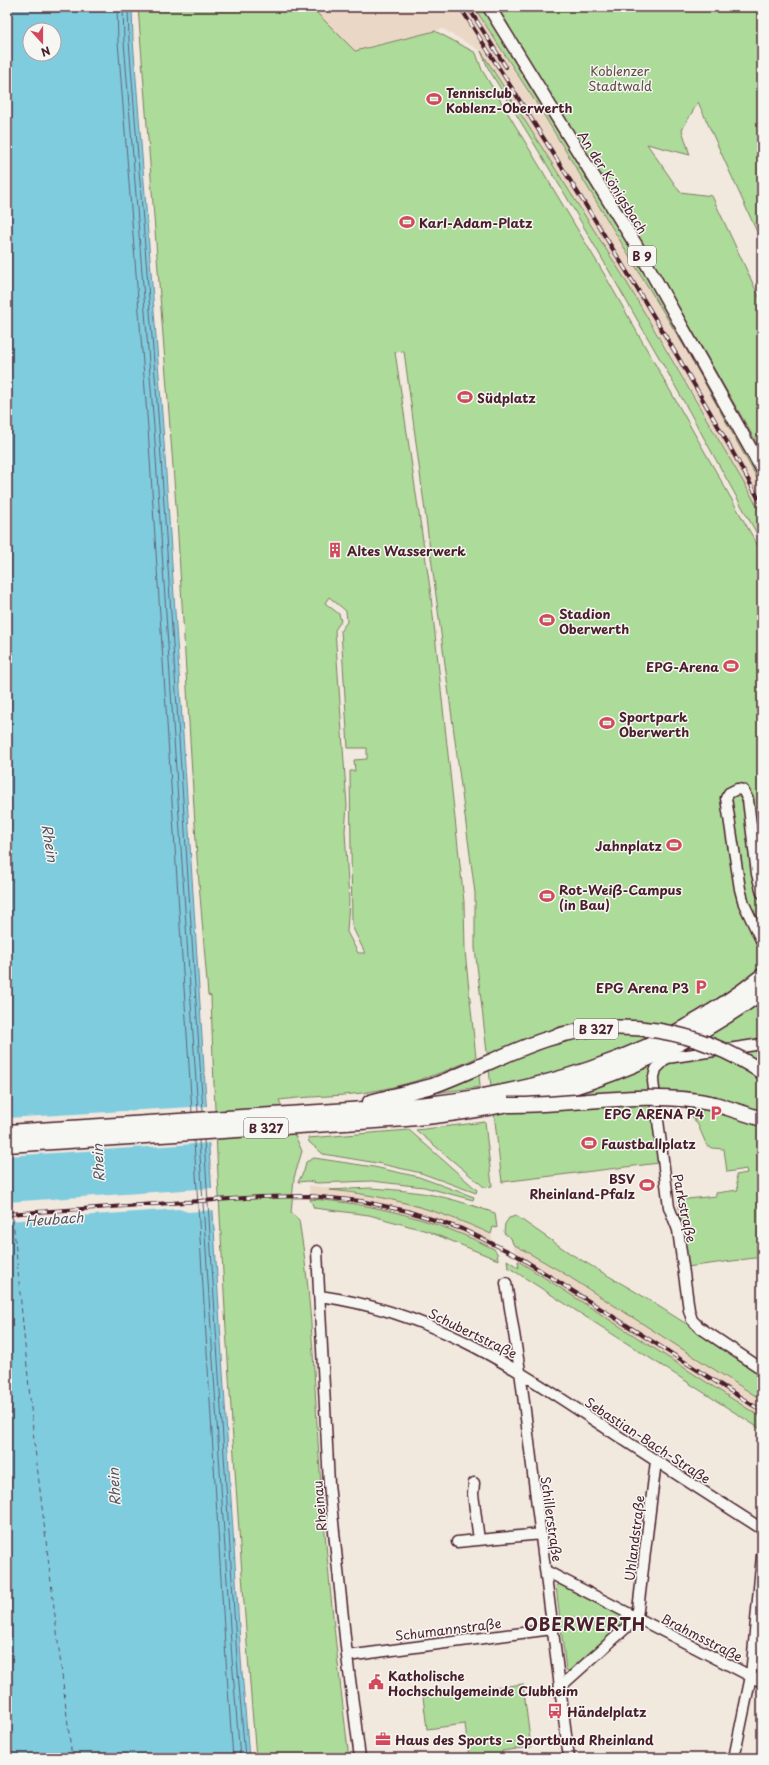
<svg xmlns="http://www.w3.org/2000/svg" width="769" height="1765" viewBox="0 0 769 1765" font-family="'Playpen Sans',sans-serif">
<rect width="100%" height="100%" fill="#f1e8de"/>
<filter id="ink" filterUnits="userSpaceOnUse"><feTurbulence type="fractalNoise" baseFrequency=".025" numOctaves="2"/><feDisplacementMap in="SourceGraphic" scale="8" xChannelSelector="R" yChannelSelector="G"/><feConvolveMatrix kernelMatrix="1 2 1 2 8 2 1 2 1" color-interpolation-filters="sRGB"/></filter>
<g filter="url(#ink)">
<!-- built -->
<path fill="#ebd7c6" d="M311 7H474L542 112 687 351 762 487V515L671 355 623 276 481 51 443 29 355 51Z
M309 1185 397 1200 433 1210 491 1234 494 1249 430 1223 392 1212 353 1203 310 1199Z
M513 1244 560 1271 762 1400V1418L518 1261Z"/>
<!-- green -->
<path fill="#addb9a" stroke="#7c7d62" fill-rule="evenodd" d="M138 7H311L355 51 435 31 476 53 482 70 603 272 762 553V1257L687 1267 678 1200 716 1196V1193L738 1190 736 1175 747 1173 746 1169 727 1172 724 1149 712 1148 707 1146 698 1125 684 1105 652 1103 659 1163 502 1182 475 948V893L404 351 395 352 430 588 464 902 465 951 476 1058C439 1075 402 1087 362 1093 334 1097 306 1096 279 1100L302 1151 294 1178 291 1213 299 1220C314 1308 314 1397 321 1485 328 1576 338 1667 349 1758H256C244 1615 235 1472 226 1329 220 1218 214 1107 211 996L208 995 197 858 177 519ZM329 597 346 611 347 622 341 630 348 748H367V759L354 760 355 771H350L352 926 365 953H358L347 932 349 901 345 831 347 806 335 630 341 621 339 614 325 603Z
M474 7H482L497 29 634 251 720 402 762 482V487L687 351 542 112Z
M492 7H762V141L759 146 762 155V243L698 102 682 130 690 155 647 144 680 192 712 196 762 303V452L671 294Z
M481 51 623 276 748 490 762 515V543L668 373 566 196 488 68Z
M479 1075 480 1087 434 1093Z
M485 1122 492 1186 484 1187 416 1130Z
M409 1130 477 1190 476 1193 421 1173 377 1163 323 1154 309 1142 308 1138Z
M314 1158 374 1167 419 1177 474 1197 473 1200 424 1187 397 1184 372 1181 317 1183 308 1181 298 1182 304 1171 306 1162Z
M371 1188C385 1189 400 1190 414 1192 442 1195 468 1204 495 1213L497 1228 493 1227 491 1234C439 1210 386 1195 329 1190Z
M310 1199C373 1203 437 1220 494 1249L497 1253 498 1260 427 1231 369 1215 314 1208Z
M516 1216 571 1254 636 1292 685 1323 691 1324 762 1372V1400L560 1271 513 1244 511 1238 504 1233 505 1224 509 1218Z
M507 1260 519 1268 518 1261 531 1269 762 1418V1430L508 1267Z
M558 1583 628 1618V1620L571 1672 566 1670 556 1586Z
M523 1684 531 1747 502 1751V1758H469L465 1724 427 1729 423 1697Z"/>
<!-- water -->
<path fill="#80ccdf" stroke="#6a8797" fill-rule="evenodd" d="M7 7H132L133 40 163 427 184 750 241 1659 249 1758H7ZM30 30H54V54H30Z"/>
<!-- pier -->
<path fill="#f1e8de" d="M208 1106 211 1143 7 1156V1118Z
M213 1188 215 1210 188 1212 179 1209 7 1221V1202Z"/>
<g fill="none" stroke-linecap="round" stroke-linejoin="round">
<!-- shore -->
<path stroke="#606473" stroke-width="1" d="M117 7 118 41 148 428 192 1112
M123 7 124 41 154 427 198 1112
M128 7 129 41 159 427 203 1111
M199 1140 232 1659 240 1758
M204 1140 237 1659 245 1758
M194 1141 226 1660 233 1758"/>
<!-- ferry -->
<path stroke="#5a5361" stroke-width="1" stroke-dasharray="5 4" stroke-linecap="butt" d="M7 1156 34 1440 72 1758"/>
<!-- minor casing -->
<g stroke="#4a1f2b" stroke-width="13">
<path id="minor" d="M762 893 757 874 748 800 743 790 737 789 729 793 726 798 740 889 744 904 762 942
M762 1044 667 1058 656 1069 653 1081 669 1207 678 1230 689 1310 692 1320 699 1327 762 1369
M317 1251 329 1484 347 1656 360 1758
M506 1283 520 1371 569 1758
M320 1296C438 1313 516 1369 612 1432 662 1465 712 1497 762 1529
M474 1483 473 1494 479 1540
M457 1542 541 1534
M546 1571 762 1682
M347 1656 552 1629
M559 1688 637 1618 656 1461
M734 1758 751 1676 762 1555"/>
</g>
<!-- major casing -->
<g stroke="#4a1f2b" stroke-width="15">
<path id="major" d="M489 7 636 245 762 469"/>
</g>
<!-- highway casing -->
<g stroke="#4a1f2b" stroke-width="17">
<path id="highway" d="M370 1102 432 1086
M715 1104 762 1119
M7 1132 396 1107C530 1096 655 1061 762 976
M7 1145 406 1119C539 1107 653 1071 762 992"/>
</g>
<!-- minor -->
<use href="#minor" stroke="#f6f6f2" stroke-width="10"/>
<!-- major -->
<use href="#major" stroke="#f6f6f2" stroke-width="12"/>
<!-- highway -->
<use href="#highway" stroke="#f6f6f2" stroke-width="14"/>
<!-- rail casing -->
<g stroke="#4a1f2b" stroke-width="4">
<path id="rail" d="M460 7C565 171 669 334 762 505
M468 7 506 67
M7 1214 260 1197 310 1196 361 1201 407 1211 462 1229 516 1255 762 1411"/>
</g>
<!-- rail -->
<use href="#rail" stroke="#f6f6f2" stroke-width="2.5" stroke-dasharray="8" stroke-linecap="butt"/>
<!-- highway-bridge casing -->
<g stroke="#4a1f2b" stroke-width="17" stroke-linecap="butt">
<path id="highway-bridge" d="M432 1086C471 1072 507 1052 547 1039 620 1015 699 1030 762 1072
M508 1105C578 1106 645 1089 715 1104"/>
</g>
<!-- highway-bridge -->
<use href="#highway-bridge" stroke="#f6f6f2" stroke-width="14"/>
</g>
</g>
<!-- icons -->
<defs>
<g id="stadium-bare" transform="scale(1.2)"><path d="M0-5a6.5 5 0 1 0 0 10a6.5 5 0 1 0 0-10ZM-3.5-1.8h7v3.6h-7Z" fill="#d1495b" stroke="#f6f6f2" stroke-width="2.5" paint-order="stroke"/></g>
<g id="building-bare" transform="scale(1.2)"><path d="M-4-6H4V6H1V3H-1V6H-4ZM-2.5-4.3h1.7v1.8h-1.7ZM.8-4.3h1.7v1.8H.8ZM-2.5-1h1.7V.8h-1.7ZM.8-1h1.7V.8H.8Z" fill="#d1495b" stroke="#f6f6f2" stroke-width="2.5" paint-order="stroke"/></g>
<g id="parking-bare" transform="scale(1.2)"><path d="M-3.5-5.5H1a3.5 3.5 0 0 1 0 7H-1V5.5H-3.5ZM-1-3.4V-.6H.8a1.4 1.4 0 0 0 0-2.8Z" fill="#d1495b" stroke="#f6f6f2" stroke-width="2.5" paint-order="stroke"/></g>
<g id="civic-bare" transform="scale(1.2)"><path d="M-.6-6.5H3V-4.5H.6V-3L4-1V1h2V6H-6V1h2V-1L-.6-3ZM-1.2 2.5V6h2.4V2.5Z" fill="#d1495b" stroke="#f6f6f2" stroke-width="2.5" paint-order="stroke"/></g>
<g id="bus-bare" transform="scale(1.2)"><path d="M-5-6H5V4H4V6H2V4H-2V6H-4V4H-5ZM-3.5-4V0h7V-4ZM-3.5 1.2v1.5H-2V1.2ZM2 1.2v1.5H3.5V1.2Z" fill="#d1495b" stroke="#f6f6f2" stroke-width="2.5" paint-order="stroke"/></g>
<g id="office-bare" transform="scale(1.2)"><path d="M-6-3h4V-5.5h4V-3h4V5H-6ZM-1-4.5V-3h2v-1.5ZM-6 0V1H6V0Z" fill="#d1495b" stroke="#f6f6f2" stroke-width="2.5" paint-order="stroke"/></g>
</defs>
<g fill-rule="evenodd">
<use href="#stadium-bare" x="434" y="99"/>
<use href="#stadium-bare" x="407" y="222"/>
<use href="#stadium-bare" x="465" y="397"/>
<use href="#building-bare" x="335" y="550"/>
<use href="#stadium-bare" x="547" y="620"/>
<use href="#stadium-bare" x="731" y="666"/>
<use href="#stadium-bare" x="607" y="723"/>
<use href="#stadium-bare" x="674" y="845"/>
<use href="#stadium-bare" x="547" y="896"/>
<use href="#parking-bare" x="701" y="987"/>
<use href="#parking-bare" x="716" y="1113"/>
<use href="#stadium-bare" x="589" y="1143"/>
<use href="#stadium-bare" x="647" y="1185"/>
<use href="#civic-bare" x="376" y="1682"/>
<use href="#bus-bare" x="555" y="1711"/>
<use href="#office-bare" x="383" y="1739"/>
</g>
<g text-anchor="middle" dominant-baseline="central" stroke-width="3" stroke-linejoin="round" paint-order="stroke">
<!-- shield labels -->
<g fill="#f6f6f2" stroke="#7e6067" stroke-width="1">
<rect x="628" y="246" width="28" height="20" rx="3"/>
<rect x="574" y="1019" width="44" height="20" rx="3"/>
<rect x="244" y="1118" width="44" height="20" rx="3"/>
</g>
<g font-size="12" font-weight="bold" fill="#4a1f2b">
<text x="642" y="256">B 9</text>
<text x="596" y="1029">B 327</text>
<text x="266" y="1128">B 327</text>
</g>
<!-- park labels -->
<g font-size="13" fill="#634e47" stroke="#f6f6f2">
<text x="620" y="70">Koblenzer<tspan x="620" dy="15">Stadtwald</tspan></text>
</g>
<!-- poi labels -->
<g font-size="13" font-weight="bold" fill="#4a1f2b" stroke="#f6f6f2" text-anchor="start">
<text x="446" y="92">Tennisclub<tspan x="446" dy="15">Koblenz-Oberwerth</tspan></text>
<text x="419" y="222">Karl-Adam-Platz</text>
<text x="477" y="397">Südplatz</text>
<text x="347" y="550">Altes Wasserwerk</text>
<text x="559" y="613">Stadion<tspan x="559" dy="15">Oberwerth</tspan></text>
<text x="719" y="666" text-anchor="end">EPG-Arena</text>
<text x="619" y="716">Sportpark<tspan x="619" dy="15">Oberwerth</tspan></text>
<text x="662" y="845" text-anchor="end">Jahnplatz</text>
<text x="559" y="889">Rot-Weiß-Campus<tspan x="559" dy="15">(in Bau)</tspan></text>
<text x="689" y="987" text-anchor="end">EPG Arena P3</text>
<text x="704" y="1113" text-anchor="end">EPG ARENA P4</text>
<text x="601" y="1143">Faustballplatz</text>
<text x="635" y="1178" text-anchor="end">BSV<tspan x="635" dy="15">Rheinland-Pfalz</tspan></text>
<text x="388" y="1675">Katholische<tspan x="388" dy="15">Hochschulgemeinde Clubheim</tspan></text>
<text x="567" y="1711">Händelplatz</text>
<text x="395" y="1739">Haus des Sports – Sportbund Rheinland</text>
</g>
<!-- street labels -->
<g font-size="13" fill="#4a1f2b" stroke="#f6f6f2">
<text transform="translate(613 182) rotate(58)">An der Königsbach</text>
<text transform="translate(685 1208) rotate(78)">Parkstraße</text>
<text transform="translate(473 1333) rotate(26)">Schubertstraße</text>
<text transform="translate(648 1440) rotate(33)">Sebastian-Bach-Straße</text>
<text transform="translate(319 1506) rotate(-95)">Rheinau</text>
<text transform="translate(552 1519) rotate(82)">Schillerstraße</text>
<text transform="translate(634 1538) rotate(-83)">Uhlandstraße</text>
<text transform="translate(448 1629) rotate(-7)">Schumannstraße</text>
<text transform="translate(702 1637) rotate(27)">Brahmsstraße</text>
</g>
<!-- water labels -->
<g font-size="14" font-style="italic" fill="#5a5361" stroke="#f6f6f2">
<text transform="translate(50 843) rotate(81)">Rhein</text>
<text transform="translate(98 1163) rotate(-93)">Rhein</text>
<text transform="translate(54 1219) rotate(-4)">Heubach</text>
<text transform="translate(114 1487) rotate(-93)">Rhein</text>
</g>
<!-- district labels -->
<g font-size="17" font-weight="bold" letter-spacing="1" fill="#4a1f2b" stroke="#f6f6f2">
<text x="585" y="1624">OBERWERTH</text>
</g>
</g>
<!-- margin -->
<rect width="769" height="1765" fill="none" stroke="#f6f6f2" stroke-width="24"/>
<rect x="12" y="12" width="745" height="1741" fill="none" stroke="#4a1f2b" stroke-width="1.5" filter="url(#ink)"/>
<!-- north arrow -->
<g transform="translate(42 42) rotate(159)"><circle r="19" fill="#f6f6f2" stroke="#b1a0a2"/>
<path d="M0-3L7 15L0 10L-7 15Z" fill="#d1495b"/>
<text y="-6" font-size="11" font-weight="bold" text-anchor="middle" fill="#4a1f2b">N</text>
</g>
</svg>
